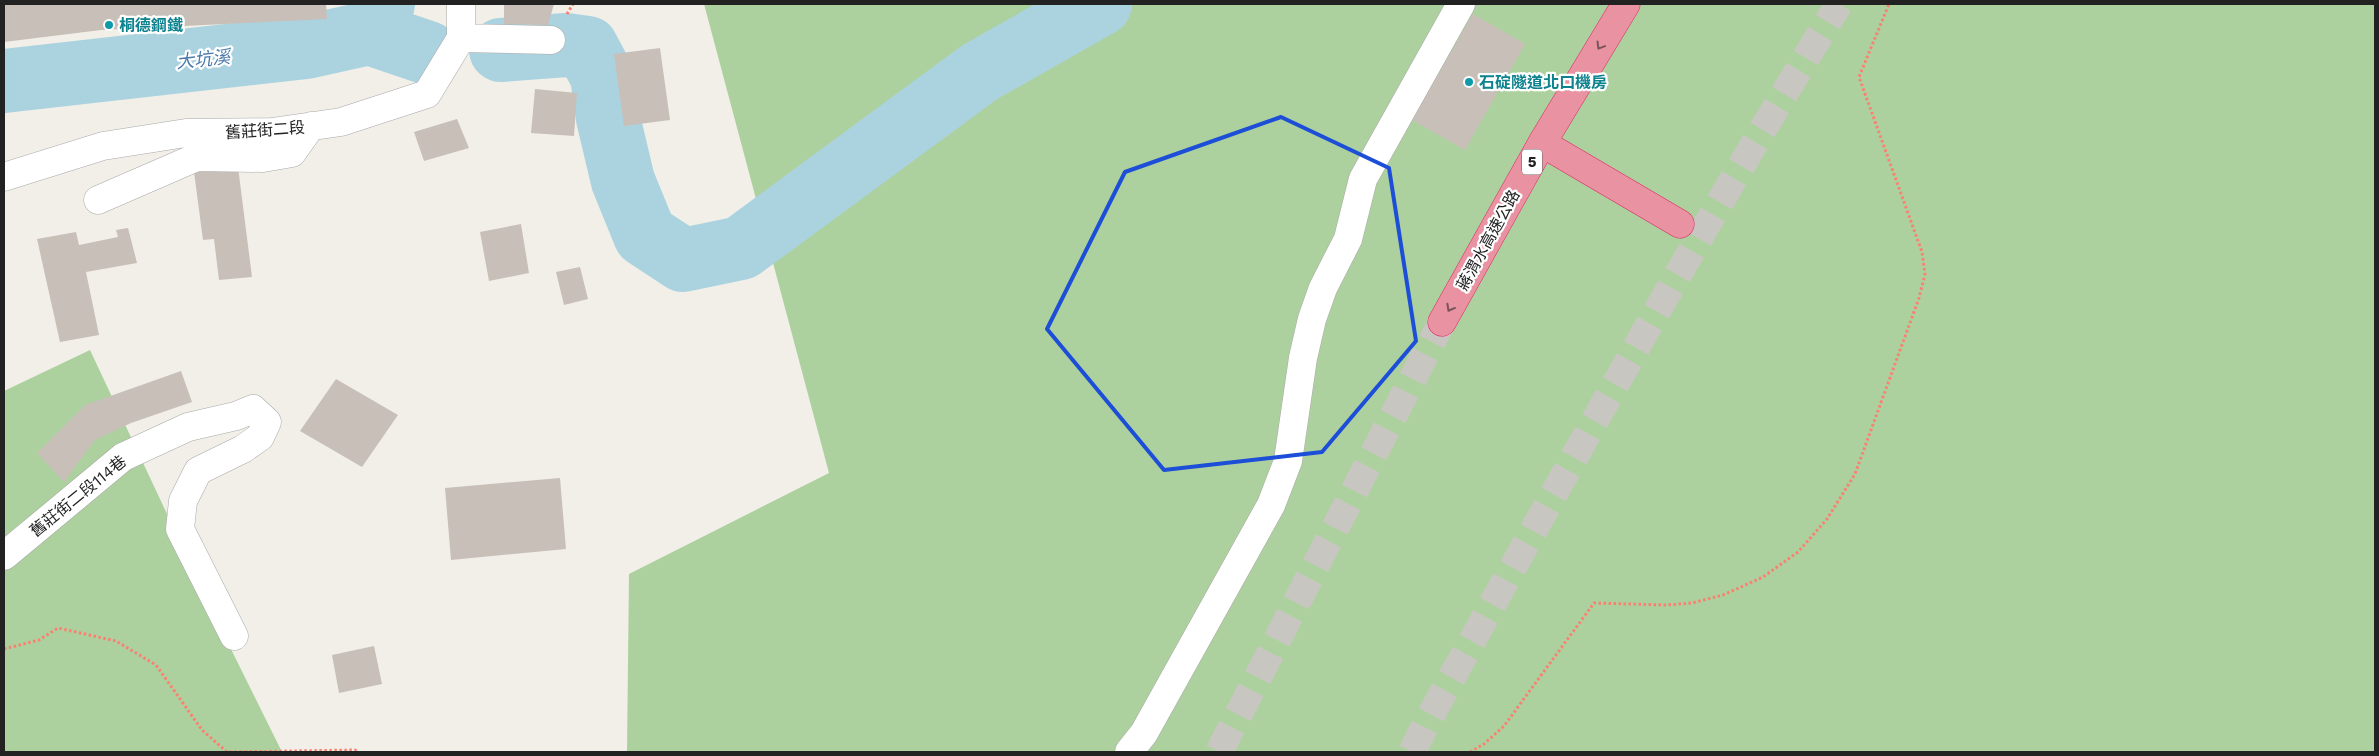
<svg xmlns="http://www.w3.org/2000/svg" width="2379" height="756" viewBox="0 0 2379 756" font-family="'Work Sans','Noto Sans TC',sans-serif">
<rect width="100%" height="100%" fill="#f2efe9"/>
<!-- forest -->
<path fill="#add19e" d="M704 4H2375V752H627L629 574 829 473Z
M90 350 222 631 282 752H4V391Z"/>
<g fill="none" stroke-linecap="round" stroke-linejoin="round">
<!-- river -->
<path stroke="#aad3df" stroke-width="64" d="M369 33 428 53
M501 50 566 45 587 48 602 76 608 118 623 181 645 235 683 260 741 248 980 72 1100 4
M4 81 306 47 369 33 383 4"/>
</g>
<!-- building -->
<path fill="#c7bfb8" d="M4 4H326L327 19 101 30 4 42Z
M504 4H554L548 25 504 24Z
M1473 14 1525 44 1465 150 1412 120Z
M660 48 670 120 624 126 614 54Z
M535 89 577 93 574 136 531 133Z
M457 119 469 148 424 161 414 132Z
M238 167 252 277 219 280 214 239 203 240 194 172Z
M521 224 529 273 489 281 480 232Z
M128 228 137 263 86 272 99 335 60 342 37 239 76 232 79 245 118 237 116 230Z
M580 267 588 299 564 305 556 272Z
M181 371 192 402 131 423 95 440 64 482 37 453 85 405Z
M336 379 398 415 362 467 300 431Z
M560 478 566 549 451 560 445 488Z
M374 646 382 684 339 693 332 655Z"/>
<g fill="none" stroke-linecap="round" stroke-linejoin="round">
<!-- highway-tunnel -->
<path stroke="#c8c6c1" stroke-width="28" stroke-dasharray="28 14" stroke-linecap="butt" d="M1219 752 1442 322
M1412 752 1427 722C1561 481 1694 238 1839 4"/>
<!-- minor casing -->
<g stroke="#a9a9a9" stroke-width="29">
<path id="minor" d="M461 38 551 40
M4 177 103 146 186 133 272 132 341 122 427 94 461 38V4
M98 200 197 157 263 158 292 153 311 126
M4 556 123 457 188 427 236 416 253 409 267 422 260 437 243 449 198 471 183 501 180 529 234 636
M1129 752 1144 733 1271 505 1288 461 1303 358 1312 319 1323 288 1348 239 1363 179 1461 4"/>
</g>
<!-- highway casing -->
<g stroke="#dc2a67" stroke-width="29">
<path id="highway" d="M1542 143 1680 224
M1442 322 1542 143 1626 4"/>
</g>
<!-- path -->
<path stroke="#fa8072" stroke-width="3" stroke-dasharray="2.5 2.5" stroke-linecap="butt" d="M567 14 573 4
M4 649 39 640 58 628 116 641 156 665 202 730 227 752 355 750 358 752
M1470 752 1484 744 1504 726 1594 603 1666 605 1692 603 1723 595 1763 577 1798 552 1827 519 1855 474 1919 298 1925 274 1922 252 1859 77 1889 4"/>
<!-- minor -->
<use href="#minor" stroke="#fff" stroke-width="28"/>
<!-- highway -->
<use href="#highway" stroke="#e892a2" stroke-width="28"/>
</g>
<!-- one-way arrows -->
<defs><path id="oneway-chevron" d="M-2-3.5L2.5 0L-2 3.5" fill="none" stroke-width="1.6" stroke-linecap="round" stroke-linejoin="round" transform="scale(1.25)"/></defs>
<g stroke="#7b545c">
<use href="#oneway-chevron" transform="translate(1600 46) rotate(121)"/>
<use href="#oneway-chevron" transform="translate(1450 308) rotate(119)"/>
</g>
<!-- marked area -->
<path fill="none" stroke="#1d4ed8" stroke-width="4" stroke-linejoin="round" d="M1281 117 1389 168 1416 341 1322 452 1164 470 1047 329 1125 172Z"/>
<!-- markers -->
<g fill="#0f9aa8" stroke="#fff" stroke-width="2">
<circle cx="109" cy="25" r="5"/>
<circle cx="1469" cy="82" r="5"/>
</g>
<g text-anchor="middle" dominant-baseline="central" stroke-width="4.5" stroke-linejoin="round" paint-order="stroke">
<!-- shield labels -->
<rect fill="#fff" stroke="#646464" stroke-width="1" x="1522" y="149.5" width="20" height="25" rx="4"/>
<g font-size="15" font-weight="bold" fill="#222">
<text x="1532" y="162">5</text>
</g>
<!-- culture labels -->
<g font-size="16" font-weight="bold" fill="#0d838f" stroke="#fff" text-anchor="start">
<text x="119" y="25">桐德鋼鐵</text>
<text x="1479" y="82">石碇隧道北口機房</text>
</g>
<!-- street labels -->
<g font-size="16" fill="#222" stroke="#fff">
<text transform="translate(265 130) rotate(-4)">舊莊街二段</text>
<text transform="translate(1488 240) rotate(-61)">蔣渭水高速公路</text>
<text transform="translate(78 496) rotate(-39)">舊莊街二段114巷</text>
</g>
<!-- water labels -->
<g font-size="18" font-style="italic" fill="#4a7aab" stroke="#fff">
<text transform="translate(203 59) rotate(-6)">大坑溪</text>
</g>
</g>
<!-- border -->
<rect width="2379" height="756" fill="none" stroke="#222222" stroke-width="10"/>
</svg>
